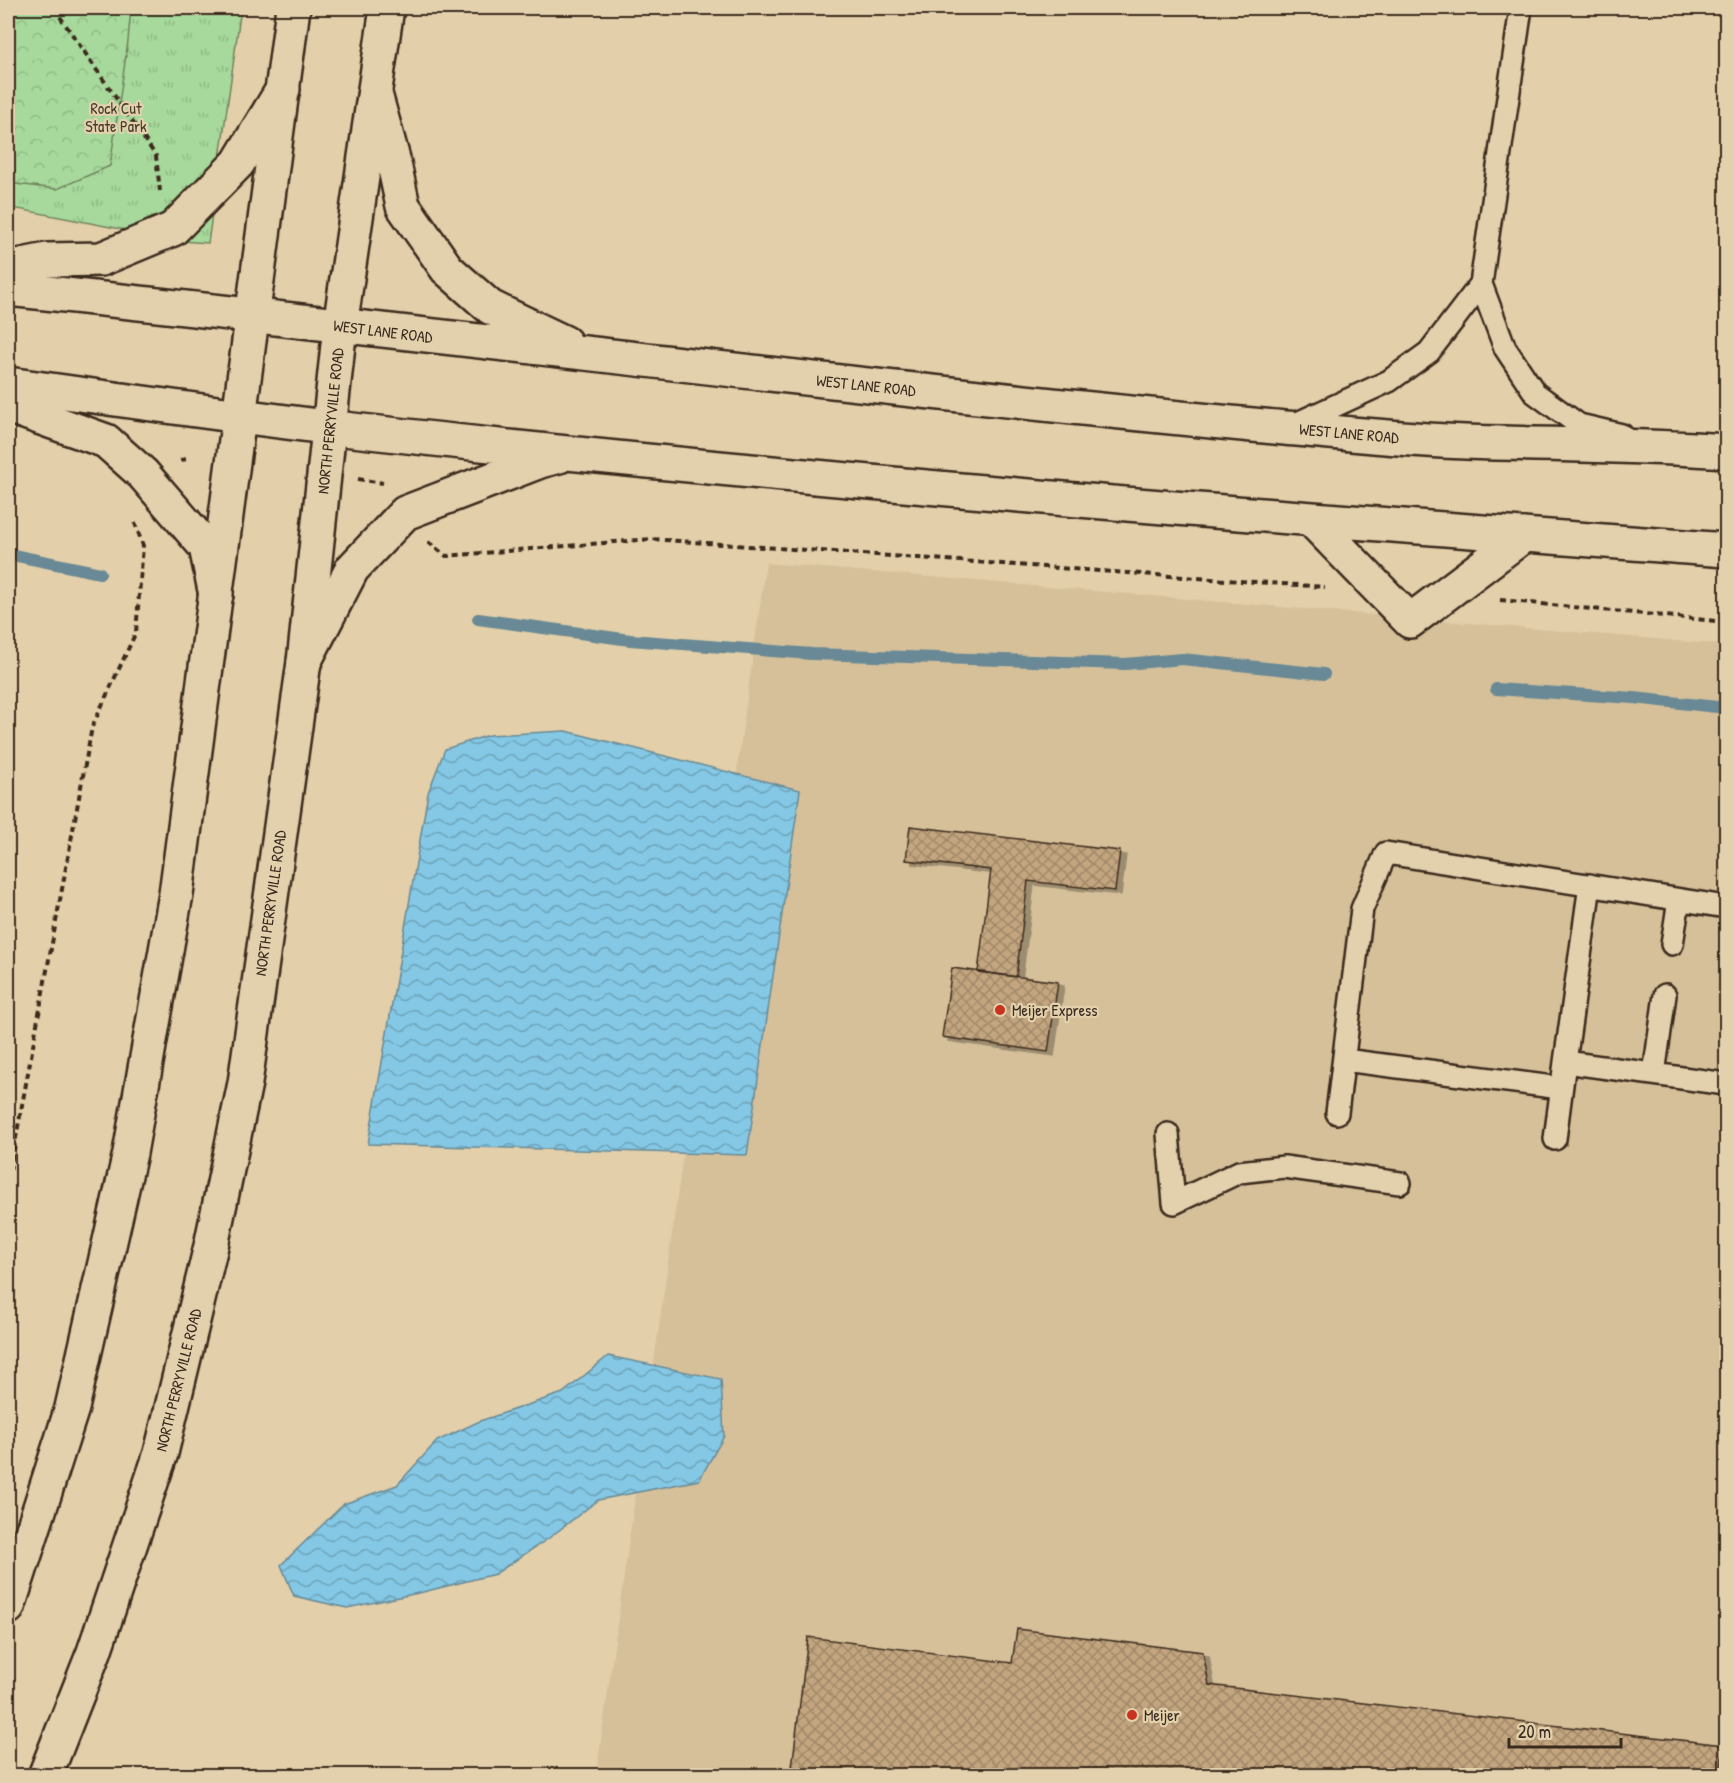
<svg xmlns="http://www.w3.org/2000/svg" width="1734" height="1783" viewBox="0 0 1734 1783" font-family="'Patrick Hand',sans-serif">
<defs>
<pattern id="grass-tufts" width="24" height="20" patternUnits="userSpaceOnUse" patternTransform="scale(1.5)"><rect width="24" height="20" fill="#a6d99b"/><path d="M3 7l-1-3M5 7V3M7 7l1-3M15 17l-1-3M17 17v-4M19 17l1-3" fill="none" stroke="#90ba85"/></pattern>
<pattern id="forest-crowns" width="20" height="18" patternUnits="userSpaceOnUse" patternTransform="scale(1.5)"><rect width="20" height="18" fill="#a6d99b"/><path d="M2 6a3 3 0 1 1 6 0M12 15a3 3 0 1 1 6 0" fill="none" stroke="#90ba85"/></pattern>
<pattern id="water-waves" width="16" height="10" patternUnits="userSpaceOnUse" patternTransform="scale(1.5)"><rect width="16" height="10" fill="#84c8e5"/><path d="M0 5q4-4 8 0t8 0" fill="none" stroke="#6da3b9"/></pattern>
<pattern id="building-cross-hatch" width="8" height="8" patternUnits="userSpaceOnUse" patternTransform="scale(1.5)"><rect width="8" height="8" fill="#c3a67f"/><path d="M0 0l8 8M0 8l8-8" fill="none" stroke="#a08767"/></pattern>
<filter id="shadow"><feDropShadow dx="6" dy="4" stdDeviation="0" flood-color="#0004"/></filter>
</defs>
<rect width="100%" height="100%" fill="#e3cfa9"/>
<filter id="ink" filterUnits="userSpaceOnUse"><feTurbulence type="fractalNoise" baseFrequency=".0167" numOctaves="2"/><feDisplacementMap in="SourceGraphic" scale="12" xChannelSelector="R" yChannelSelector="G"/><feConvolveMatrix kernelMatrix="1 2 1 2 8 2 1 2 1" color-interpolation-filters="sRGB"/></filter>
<g filter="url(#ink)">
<!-- built -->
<path fill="#d6c099" d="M766 563 1726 645V1775L596 1776Z"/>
<!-- grass -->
<path fill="url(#grass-tufts)" stroke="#70825c" stroke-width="1.5" d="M8 8H241L208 243 182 241 8 207Z"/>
<!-- forest -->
<path fill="url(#forest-crowns)" stroke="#70825c" stroke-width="1.5" d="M8 8H131L128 41 110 166 57 189 8 183Z"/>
<!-- water -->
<path fill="url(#water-waves)" stroke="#678995" stroke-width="1.5" d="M566 731 800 790 747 1155 368 1144 428 793 445 749 489 735Z
M608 1356 721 1379 724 1436 699 1480 598 1500 549 1538 495 1574 423 1592 347 1608 294 1596 281 1565 344 1504 397 1485 437 1441 480 1421 563 1393Z"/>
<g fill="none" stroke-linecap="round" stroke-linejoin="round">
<!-- stream -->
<path stroke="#678995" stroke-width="12" d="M8 554 100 573
M478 619 630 640 812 654 1125 664 1182 659 1324 674
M1496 689 1634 698 1726 708"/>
</g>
<!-- building -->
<path fill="url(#building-cross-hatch)" stroke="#3b2a1e" stroke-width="1.5" filter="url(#shadow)" d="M910 826 1120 851 1115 891 1028 881 1016 977 978 972 991 870 906 860Z
M952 968 1058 982 1048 1052 942 1037Z
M1017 1629 1203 1652 1209 1685 1723 1745 1720 1776H791L808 1637 1012 1663Z"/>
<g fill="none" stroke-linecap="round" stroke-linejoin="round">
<!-- lane casing -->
<g stroke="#3b2a1e" stroke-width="26">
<path id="lane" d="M1521 8 1481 284 1505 348 1535 393 1579 425 1622 435
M1291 426 1389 381 1429 352 1481 284
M1672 944 1679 900
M1344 1060 1561 1088
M1565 1062 1590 885
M1654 1074 1665 995
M1337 1113 1362 909 1386 853 1726 907
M1168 1134 1174 1203 1239 1172 1284 1167 1400 1183
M1555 1139 1565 1062 1726 1084"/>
</g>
<!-- secondary casing -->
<g stroke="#3b2a1e" stroke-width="38">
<path id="secondary" d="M8 1607 72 1408 130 1153 176 894 293 8
M45 1776 94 1652 161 1453 211 1246 245 1083 304 662 340 326 387 8"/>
</g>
<!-- primary casing -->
<g stroke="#3b2a1e" stroke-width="38">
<path id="primary" d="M375 94 393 159 403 206 447 269 490 307 565 343
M8 268 47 260 101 259 173 229 238 163 283 89
M8 289C433 333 858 388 1285 428 1345 433 1406 440 1466 442 1553 445 1640 445 1726 451
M8 384C114 399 220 414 326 427 792 480 1259 516 1726 550
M8 406 106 441 143 474 206 547 216 595
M1311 519 1410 621 1524 535
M304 662 352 569 405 513 540 461 559 456"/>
</g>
<!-- path -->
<path stroke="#3b2a1e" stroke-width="4" stroke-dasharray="6 4.5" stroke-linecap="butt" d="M54 8 156 156 160 191
M180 460 189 459
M358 479 383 483
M428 542 446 556 651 539 1325 587
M1500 600 1726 622
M8 1181 92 727 136 632 143 546 135 523"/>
<!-- lane -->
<use href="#lane" stroke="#e3d1ae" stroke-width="21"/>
<!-- secondary -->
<use href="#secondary" stroke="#e3d1ae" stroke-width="33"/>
<!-- primary -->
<use href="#primary" stroke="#e3d1ae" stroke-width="33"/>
</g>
</g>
<!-- markers -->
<g fill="#c8321e" stroke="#e3d1ae" stroke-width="2">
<circle cx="1000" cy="1010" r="6"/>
<circle cx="1132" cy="1715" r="6"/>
</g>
<g text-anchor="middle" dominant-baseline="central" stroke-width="4.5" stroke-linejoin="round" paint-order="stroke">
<!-- park labels -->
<g font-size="16" fill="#463c2a" stroke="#e3d1ae">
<text x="116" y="108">Rock Cut<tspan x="116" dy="18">State Park</tspan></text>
</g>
<!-- street labels -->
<g font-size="16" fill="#3b2a1e" stroke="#e3d1ae">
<text transform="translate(383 331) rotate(7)">WEST LANE ROAD</text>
<text transform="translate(866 385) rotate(6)">WEST LANE ROAD</text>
<text transform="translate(330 421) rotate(-84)">NORTH PERRYVILLE ROAD</text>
<text transform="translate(1349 433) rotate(5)">WEST LANE ROAD</text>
<text transform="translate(270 903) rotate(-82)">NORTH PERRYVILLE ROAD</text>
<text transform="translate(178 1380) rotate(-76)">NORTH PERRYVILLE ROAD</text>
</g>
<!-- poi labels -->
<g font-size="16" fill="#3b2a1e" stroke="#e3d1ae" text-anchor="start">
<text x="1012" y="1010">Meijer Express</text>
<text x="1144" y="1715">Meijer</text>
</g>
</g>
<!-- margin -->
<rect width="1734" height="1783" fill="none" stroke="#e3d1ae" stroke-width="30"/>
<rect x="15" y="15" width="1704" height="1753" fill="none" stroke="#3b2a1e" stroke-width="2" filter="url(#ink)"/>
<!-- scale -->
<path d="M1509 1738v9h112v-9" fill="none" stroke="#3b2a1e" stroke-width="3"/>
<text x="1518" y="1738" font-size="18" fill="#3b2a1e" stroke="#e3d1ae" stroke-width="4.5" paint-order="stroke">20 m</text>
</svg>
